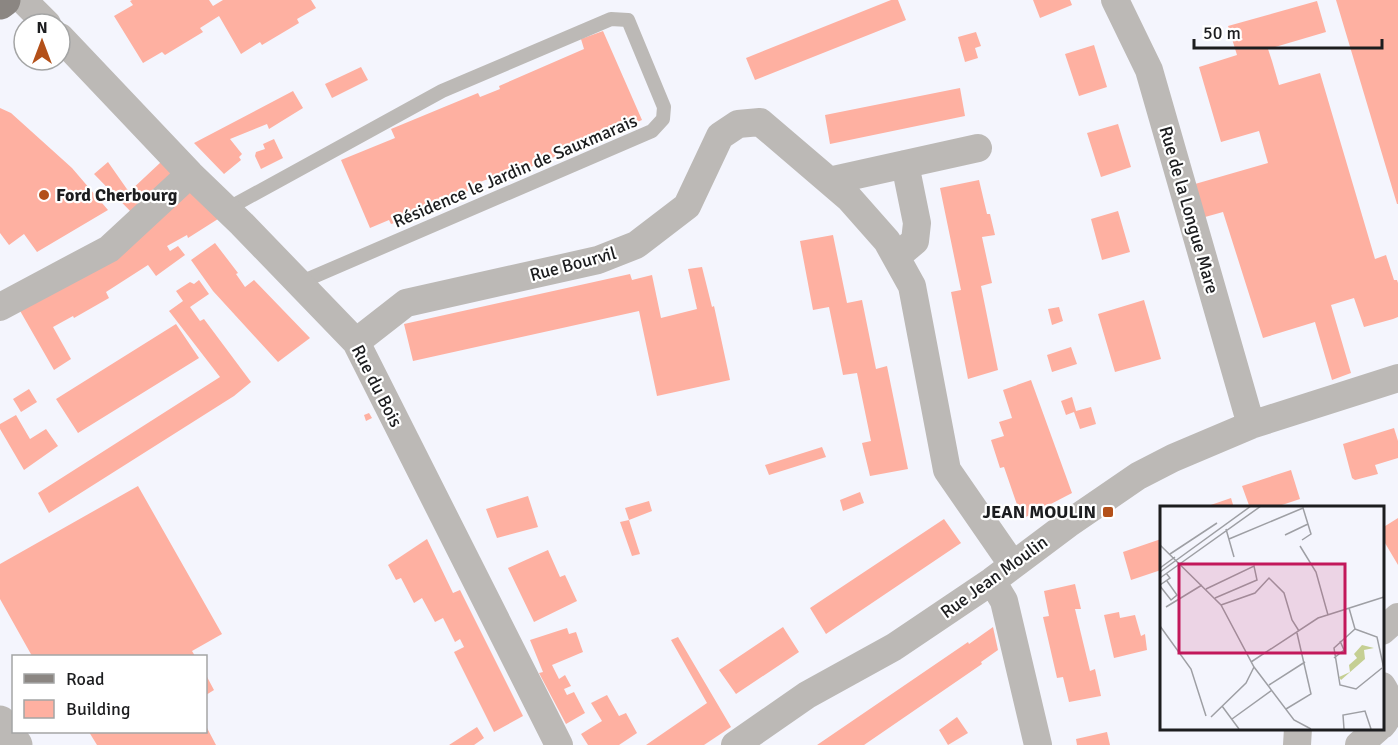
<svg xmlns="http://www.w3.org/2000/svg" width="1398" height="745" viewBox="0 0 1398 745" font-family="Signika,sans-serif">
<rect width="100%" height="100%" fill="#f4f5fd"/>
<!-- building -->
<path fill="#feb0a1" d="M132 0H209L213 6 223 0H311L316 8 297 19 299 23 262 45 260 42 241 54 219 16 200 28 203 32 165 55 162 52 143 63 114 16 133 5 130 1Z
M891 0H898L906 20 755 80 746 58Z
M1033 0H1070L1072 5 1040 18Z
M1336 0H1398V204H1397Z
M1317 1 1326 32 1268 49 1272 61 1279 85 1320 73 1375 259 1386 255 1394 280H1397L1398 283V317L1393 319 1364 327 1354 298 1331 305 1351 373 1332 380 1315 322 1263 338 1223 212 1205 217 1195 184 1268 163 1259 131 1221 142 1199 67 1237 55 1228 26Z
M603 31 642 120 490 184 488 179 467 187 468 191 462 193V197L453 201 451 198 413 214 414 216 399 225 398 222 391 224 389 220 370 228 341 160 395 138 391 129 478 93 480 97 500 89 499 86 584 49 581 39Z
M976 32 981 46 975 48 978 58 965 62 958 37Z
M1094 45 1107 87 1079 96 1065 54Z
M361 67 368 80 332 98 325 84Z
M960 88 965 116 830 144 825 115Z
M293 91 303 108 269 129 267 124 230 139 242 154 239 157 241 160 224 174 194 143Z
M0 108 11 113 72 168 108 210 37 252 24 234 9 245 0 233Z
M1118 124 1131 167 1101 177 1087 133Z
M274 139 283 158 261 169 255 156 256 152 265 149 263 144Z
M108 162 129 192 161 162 175 178 135 216 94 174Z
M979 180 987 214H990L995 235 982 237 992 283 981 286 998 370 968 379 951 292 961 290 940 188Z
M188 186 218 219 188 238 187 235 167 246 170 251 178 246 185 255 156 276 148 265 106 292 109 298 74 318 73 316 53 327 71 359 54 370 19 309Z
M1118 211 1130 252 1102 260 1091 219Z
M833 235 847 303 862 300 876 369 887 366 908 469 870 476 862 443 871 441 857 373 843 375 829 307 813 310 800 241Z
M215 243 238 273 236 274 245 287 254 280 310 338 278 362 213 291 191 260Z
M702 267 712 307 714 306 730 380 657 396 639 311 413 361 404 324 630 274 632 280 652 275 661 318 697 309 688 269Z
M199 280 209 294 190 307 200 321 204 319 251 382 234 396 49 513 38 493 220 377 169 311 183 301 176 291 190 282 194 284Z
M1144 300 1161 359 1115 372 1098 314Z
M1059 307 1063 321 1052 325 1048 309Z
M176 324 199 358 78 433 56 399Z
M1071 347 1077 364 1052 372 1047 355Z
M1031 380 1072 493 1022 519 1004 467 1000 468 991 440 1004 436 999 422 1012 418 1003 390Z
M29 389 37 402 21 412 13 399Z
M1072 397 1076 411 1091 407 1096 424 1080 429 1074 412 1066 415 1061 401Z
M369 413 372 418 366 421 364 415Z
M16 415 30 439 46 429 58 446 24 470 0 429V424Z
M1394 428 1398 441V458L1375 465 1378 474 1355 480 1352 478 1343 444Z
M822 447 826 457 769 475 765 465Z
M1291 470 1300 499 1273 508H1250L1242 486Z
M138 486 222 634 192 651 195 656H32L0 599V564Z
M860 492 864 503 843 511 840 500Z
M528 496 538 527 497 538 486 509Z
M1231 498 1234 508H1202Z
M649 501 652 511 629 520 625 508Z
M1398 518V565L1382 538V528Z
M944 519 961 543 826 634 810 608Z
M629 520 640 554 632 556 620 522Z
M427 539 453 593 460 590 523 716 494 732 454 652 464 647 460 639 455 642 443 618 435 622 422 598 414 603 401 578 396 580 388 565Z
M1161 539V570L1131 580 1123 552Z
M548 550 560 577 565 575 577 601 534 622 508 568Z
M1075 584 1081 609H1075L1090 671 1095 669 1101 696 1069 702 1063 677 1057 678 1043 617 1049 616 1044 591Z
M1119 612 1120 618 1135 615 1141 636 1145 634 1147 650 1114 658 1104 615Z
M783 627 799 652 736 694 719 670Z
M993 627 998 650 981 662 982 664 864 745H817L968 642 969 644Z
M567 628 569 634 576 632 583 652 552 665 559 679 565 675 571 686 564 689 567 695 574 692 585 713 566 724 539 673 543 672 530 640Z
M678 637 731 727 704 745H646L707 703 671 640Z
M206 675 214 690 206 695Z
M607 695 619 716 626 713 637 733 619 745H588L581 734 602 721 591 703Z
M957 717 968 733 948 745 939 730Z
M206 726 216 745H97L89 732H206Z
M477 727 484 738 474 745H449Z
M1107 732 1110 745H1077L1076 739Z"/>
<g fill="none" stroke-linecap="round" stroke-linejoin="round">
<!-- service -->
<path stroke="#bcb9b6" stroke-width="14" d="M227 209 442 91 611 19 628 20 664 107 663 119 652 131 299 283"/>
<!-- minor -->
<path stroke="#bcb9b6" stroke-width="28" d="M23 0 47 24
M1115 0 1149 70 1251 425
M60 37 190 174 242 224 356 342 559 745
M829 181 978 148
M896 257 915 241 917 223 905 164
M0 307 109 249 190 174
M356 342 406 303 598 260 636 245 687 206 720 136 738 124 760 122 849 198 887 241 912 286 947 470 1012 564
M992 581 1004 601 1038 745
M1382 631 1398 617
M1382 686C1390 698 1393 713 1382 725
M735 745 807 695 894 647 992 581 1068 524 1138 476 1173 458 1251 425 1398 378
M1297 745 1298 728
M1359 745 1378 728"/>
<!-- tertiary -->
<path stroke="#bcb9b6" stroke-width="33" d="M0 722 16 745"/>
<!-- primary -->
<path stroke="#8b8682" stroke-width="33" d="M0 3 4 0"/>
</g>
<!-- markers -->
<g fill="#b35019" stroke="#fff" stroke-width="2">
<circle cx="44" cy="195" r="6"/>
<rect x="1102" y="506" width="12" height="12" rx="3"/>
</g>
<g text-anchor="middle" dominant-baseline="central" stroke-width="4.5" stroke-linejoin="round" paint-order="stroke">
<!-- street labels -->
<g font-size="18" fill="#1c1d1f" stroke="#fff">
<text transform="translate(515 171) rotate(-23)">Résidence le Jardin de Sauxmarais</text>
<text transform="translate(1189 210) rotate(74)">Rue de la Longue Mare</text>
<text transform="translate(573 264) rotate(-15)">Rue Bourvil</text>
<text transform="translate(377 386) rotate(63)">Rue du Bois</text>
<text transform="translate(994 577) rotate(-36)">Rue Jean Moulin</text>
</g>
<!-- poi labels -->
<g font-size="18" font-weight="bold" fill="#1c1d1f" stroke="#fff" text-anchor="start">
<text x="56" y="195">Ford Cherbourg</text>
<text x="1096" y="512" text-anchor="end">JEAN MOULIN</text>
</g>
</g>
<!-- overview -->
<g transform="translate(1160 506)">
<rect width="224" height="224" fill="#f4f5fd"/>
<path d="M202 139 214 142 204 144 205 153 181 174 179 171 190 166 189 159 197 152 194 148Z" fill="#c5cf93"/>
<path fill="none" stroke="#9e9fa4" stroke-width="1.5" d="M66 23 74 51M125 29 148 18M69 33 143 2 151 28 142 34M0 39 61 99 94 161 134 214 151 223M140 40 156 66 168 109M10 48 57 17M0 62 15 51M0 66 91 0M0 72 101 0M0 79 10 72 6 67M0 80 11 94 17 89 7 75M46 83 94 60 97 74 55 92M61 99 95 87 109 72 124 87 132 114 139 125M6 101 42 79M189 102 195 123M0 120 31 163 46 210M195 123 174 142 180 179 196 183 222 162M195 123 217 131 224 163M174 152 184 144 180 135M91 156 158 112 224 91M109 179 145 156M62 200 79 223M126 203 151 188 137 127M51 211 86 177 94 161M72 213 112 184M184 223 183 209 205 205 211 223"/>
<path fill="#c2185b" fill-opacity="0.15" stroke="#c2185b" stroke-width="3" d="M19 58H185V147H19Z"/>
<rect width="224" height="224" fill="none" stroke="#1c1d1f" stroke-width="3"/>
</g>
<!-- legend -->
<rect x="12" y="655" width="195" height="78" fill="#ffffff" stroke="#a4a5a5" stroke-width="1.5"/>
<rect x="24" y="674" width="30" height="9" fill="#8b8682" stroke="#a4a5a5" stroke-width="1.5"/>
<text x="66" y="685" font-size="18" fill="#1c1d1f">Road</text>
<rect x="24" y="700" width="30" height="18" fill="#feb0a1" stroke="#a4a5a5" stroke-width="1.5"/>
<text x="66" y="715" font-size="18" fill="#1c1d1f">Building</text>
<!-- north arrow -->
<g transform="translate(42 42)"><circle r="28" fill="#ffffff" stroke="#a4a5a5" stroke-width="1.5"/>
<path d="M0-4.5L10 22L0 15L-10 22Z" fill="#b35019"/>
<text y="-9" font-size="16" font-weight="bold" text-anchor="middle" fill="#1c1d1f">N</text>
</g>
<!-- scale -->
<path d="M1194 39v9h188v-9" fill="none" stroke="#1c1d1f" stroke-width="3"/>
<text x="1203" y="39" font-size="18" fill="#1c1d1f" stroke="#ffffff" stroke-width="4.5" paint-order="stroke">50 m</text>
</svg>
